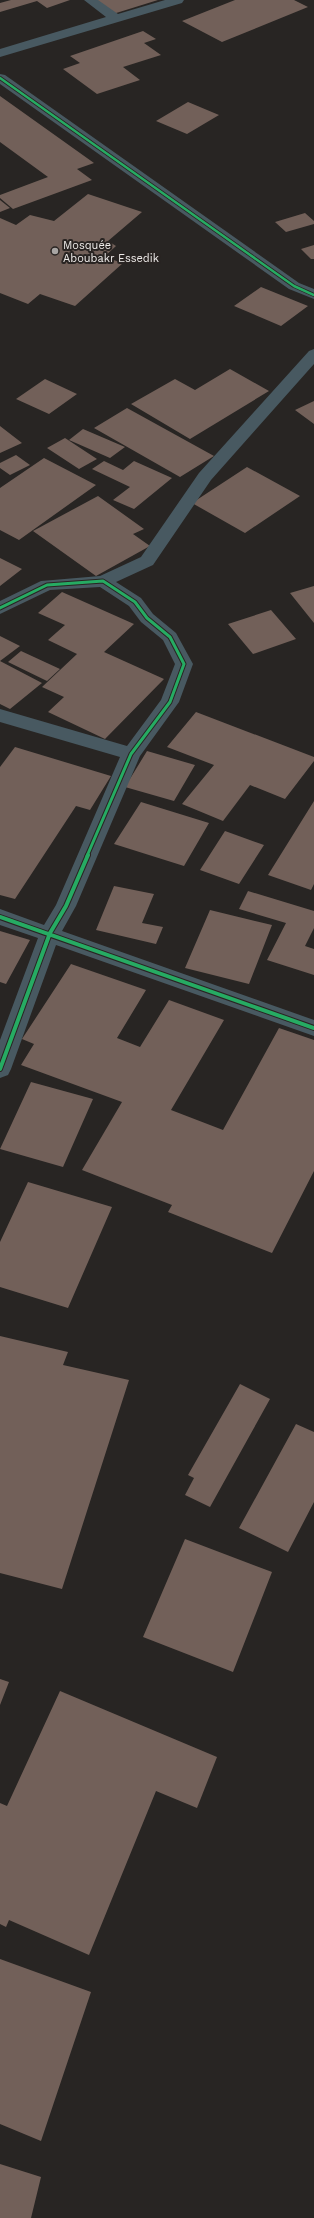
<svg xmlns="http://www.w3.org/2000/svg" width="314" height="2218" viewBox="0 0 314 2218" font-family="'Work Sans',sans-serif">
<rect width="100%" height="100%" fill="#282523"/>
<!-- building -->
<path fill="#726059" d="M11 0H70L47 8 37 1 0 12V3Z
M98 0H158L113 14 95 1Z
M235 0H294L308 7 222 42 182 21Z
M143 31 156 39 144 43 161 55 123 67 140 80 97 94 63 69 80 63 70 56Z
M0 96 94 163 77 169 92 180 13 209 0 198V195L48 177 0 142Z
M188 102 219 115 187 134 156 121Z
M88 194 142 212 108 241 116 246 104 257 123 263 75 306 40 294 28 304 0 293V218L16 225 30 215 54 221Z
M0 200 10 208 0 212Z
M305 213 314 221V224L286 232 275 222Z
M314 245V259H311L301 249Z
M261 287 308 306 281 326 234 306Z
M230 369 269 391 190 439 131 404 175 379 195 390Z
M45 379 77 394 49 414 16 399Z
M314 401V424L295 410Z
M127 408 214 456 180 477 94 428Z
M0 426 22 443 0 453Z
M83 429 125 447 110 458 69 440Z
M65 438 97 459 79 469 47 448Z
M16 455 30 465 10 475 0 468V463Z
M44 458 96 485 19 540 0 530V488Z
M104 461 123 470 134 461 172 478 134 509 113 500 130 487 92 469Z
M247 467 300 496 245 533 192 503Z
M98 496 144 529 133 534 150 546 96 576 33 531Z
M0 558 22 569 0 586Z
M314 586V623L290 593Z
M62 592 134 624 104 652 164 679 105 739 48 712 64 697 42 687 77 654 48 640 65 625 38 613Z
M271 610 296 639 253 654 228 624Z
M0 636 20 646 0 661 42 683 10 709 0 704Z
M21 651 60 669 47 681 8 662Z
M196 712 314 757V761L285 799 250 785 223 821 182 804 214 765 167 747Z
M15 747 111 776 90 810 76 806 15 899 0 895V767Z
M147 751 195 765 174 801 125 787Z
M314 801V884L311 890 268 875Z
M141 802 209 823 184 866 114 844Z
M225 831 264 845 239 884 200 870Z
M114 886 154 894 142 923 163 927 156 944 96 930Z
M248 891 314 911V928L305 946 314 949V975L267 960 286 923 239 909Z
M210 910 272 925 249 984 185 968Z
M0 931 30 940 6 984 0 982Z
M71 964 146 990 117 1038 140 1047 169 1000 224 1020 171 1110 223 1130 279 1028 314 1040V1171L272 1253 168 1212 172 1205 82 1170 122 1102 21 1065 34 1044 22 1039Z
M31 1082 93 1099 63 1167 0 1149Z
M28 1182 112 1207 68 1308 0 1287V1242Z
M0 1336 68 1352 63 1365 129 1380 62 1589 0 1573Z
M240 1384 270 1399 210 1507 185 1495 194 1478 188 1475Z
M296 1424 314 1432V1502L288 1552 239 1528Z
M185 1539 272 1572 233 1672 143 1637Z
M0 1679 9 1682 0 1705Z
M60 1691 217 1757 197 1808 156 1791 89 1955 9 1920 6 1927 0 1924V1803L7 1806Z
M0 1959 91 1992 41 2141 0 2124Z
M0 2164 41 2177 31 2218H0Z"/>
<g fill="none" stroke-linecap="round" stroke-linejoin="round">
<!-- minor -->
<path fill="#485961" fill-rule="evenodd" d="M84 0H98L118 14 165 0H184L182 3 0 57V49L106 17Z
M0 74 5 75 299 283 314 289V299L289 289 0 84Z
M314 349V364L211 480 153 565 116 582 141 598 153 614 176 633 193 664 179 702 140 756 76 906 62 931 314 1020V1036L56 945 11 1069 8 1075 0 1078V1040L38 938 0 925V909L44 925 56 905 120 757 0 722V709L127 746 161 700 175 664 163 640 141 622 129 606 100 587 50 590 0 614V601L41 581 100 576 141 557 199 473 309 351Z"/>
<!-- cycleway-far2 casing -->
<g stroke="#292422" stroke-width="4">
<path id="cycleway-far2" d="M0 78 294 286 314 295"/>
</g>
<!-- cycleway-far1 casing -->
<g stroke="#292422" stroke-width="5">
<path id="cycleway-far1" d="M0 608 47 585 103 581 135 602 147 618 170 637 184 664 170 702 131 754 87 856"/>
</g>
<!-- cycleway casing -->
<g stroke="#292422" stroke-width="6">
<path id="cycleway" d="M0 917 314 1028
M0 1069 50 933 66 906 88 855"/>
</g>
<!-- cycleway-far2 -->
<use href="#cycleway-far2" stroke="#26ab63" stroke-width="2.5"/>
<!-- cycleway-far1 -->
<use href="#cycleway-far1" stroke="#26ab63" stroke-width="3"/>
<!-- cycleway -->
<use href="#cycleway" stroke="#26ab63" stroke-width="4"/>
</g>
<!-- markers -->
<circle fill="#a8a5a3" stroke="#292422" stroke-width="1.5" cx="55" cy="251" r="4"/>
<g text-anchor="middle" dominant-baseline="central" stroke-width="4" stroke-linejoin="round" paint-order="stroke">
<!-- far-poi labels -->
<g font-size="11" fill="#edeae8" stroke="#292422" text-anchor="start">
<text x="63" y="245">Mosquée<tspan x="63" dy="13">Aboubakr Essedik</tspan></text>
</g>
</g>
</svg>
